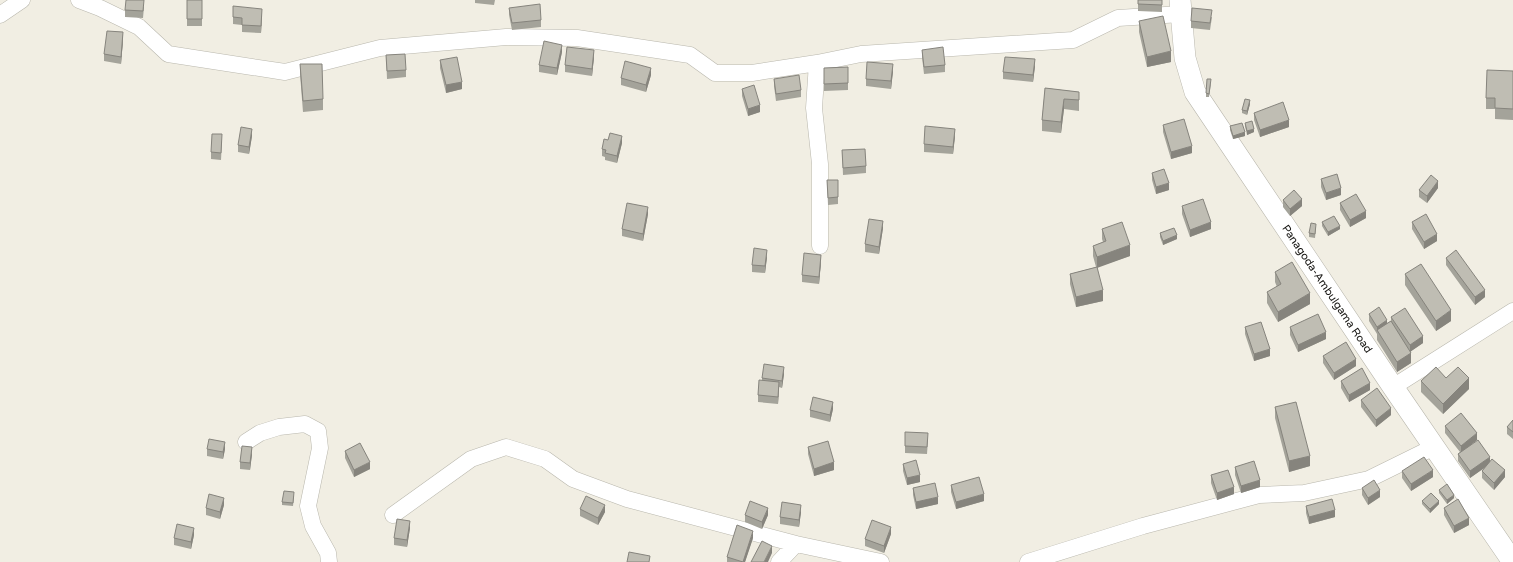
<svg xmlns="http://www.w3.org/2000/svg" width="1513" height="562" viewBox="0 0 1513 562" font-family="'Varela Round',sans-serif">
<rect width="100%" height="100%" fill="#f1eee3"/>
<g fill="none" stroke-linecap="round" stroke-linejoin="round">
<!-- minor casing -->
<g stroke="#b9b7ad" stroke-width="17">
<path id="minor" d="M79 0 100 8 139 27 168 54 285 72 380 48 506 37 577 38 690 55 715 73H752L817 63 861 54 1073 40 1118 18 1181 14
M0 15 22 0
M817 63 814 108 820 164V246
M1393 387 1513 311
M246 442 260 433 279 427 305 424 318 431 320 448 308 506 313 526 328 553 329 562
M393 515 471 459 506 447 545 459 573 479 627 499 796 544
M779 562 796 544 881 562
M1028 562 1143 526 1259 495 1304 493 1369 479 1434 447"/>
</g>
<!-- major casing -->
<g stroke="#b9b7ad" stroke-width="22">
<path id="major" d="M1180 0 1185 58 1195 92 1393 387 1513 562"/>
</g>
<!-- minor -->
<use href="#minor" stroke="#fff" stroke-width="16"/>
<!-- major -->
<use href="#major" stroke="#fff" stroke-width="21"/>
</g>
<!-- wall -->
<path fill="#a4a39a" d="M187 0H202V26H187Z
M475 0H495L494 5 475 3Z
M1138 0H1162V12L1138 11Z
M233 6 262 16 261 33 242 32V25L233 24Z
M144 7 143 18 125 17V10Z
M509 8 541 20V27L512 30 509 15Z
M1212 17 1210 30 1191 28V21Z
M1139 21 1171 62 1147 67 1139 32Z
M123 40 121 64 104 61V54Z
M922 50 945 65V72L924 74 922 57Z
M562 52 557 75 539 72V65Z
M386 55 406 70V77L387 79Z
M594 57 592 76 565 72V65Z
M440 60 462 89 446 93 440 68Z
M300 64 323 99V110L303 112 300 74Z
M1035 66 1033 82 1003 79V72Z
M848 67V90L824 91V68Z
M893 71 891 89 866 86V79Z
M1513 71V120L1495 119V109H1486V98Z
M651 75 646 92 621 85V78Z
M774 79 801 90V97L776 101 774 86Z
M1211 83 1209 97H1206V93Z
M1045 88 1079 92V111L1064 109 1061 133 1042 131V120Z
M742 89 760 112 748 116 742 96Z
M1250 104 1247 115 1242 113V110Z
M1254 113 1289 127 1260 137 1254 120Z
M1245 123 1254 132 1247 135 1245 126Z
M1163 125 1192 153 1171 159 1163 132Z
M1230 126 1245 136 1233 139 1230 130Z
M252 136 249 154 238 152V145Z
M955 136 953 154 924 152V144Z
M608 140 622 143 617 163 605 160V157L602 156V149Z
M222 141 221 160 211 159V152Z
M842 150 866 166V173L843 175Z
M1152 173 1169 190 1156 194 1152 180Z
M1321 179 1341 195 1326 200 1321 187Z
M827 180H838V204L828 205Z
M1438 188 1427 203 1419 197V190Z
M1283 200 1302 206 1290 216 1283 207Z
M1340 203 1366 218 1350 227 1340 210Z
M1182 206 1211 229 1190 237 1182 214Z
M648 214 643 241 622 236V229Z
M1322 222 1340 229 1328 236 1322 226Z
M1412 222 1437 241 1424 249 1412 229Z
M1316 227 1315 238 1309 237V233Z
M883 228 879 254 865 252V244Z
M1102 229 1130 256 1097 267 1103 301 1076 307 1070 284V274L1096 267 1093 256V246L1103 242 1102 239Z
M1160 233 1177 239 1163 245 1160 237Z
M767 257 765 273 752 272V265Z
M1446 258 1485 297 1475 305 1446 265Z
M821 262 819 284 802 282V275Z
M1275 272 1310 304 1278 322 1267 303V292L1277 287 1275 282Z
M1405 274 1451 321 1436 331 1405 285Z
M1369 314 1387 323 1391 321V317L1423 343 1411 351V363L1397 372 1377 340V334L1369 321Z
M1245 327 1270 356 1254 361 1245 334Z
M1290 327 1326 339 1298 352 1290 335Z
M1323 356 1356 366 1334 380 1323 363Z
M784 374 782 388 779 387 778 404 758 402V395L762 380V378Z
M1446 378 1469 389 1443 414 1421 392V381Z
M1341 381 1370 390 1349 402 1341 388Z
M1361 400 1391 415 1376 427 1361 407Z
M1275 407 1310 466 1289 472 1275 418Z
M833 409 830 422 810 417V410Z
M1513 420V439L1507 434V427Z
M1445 426 1477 440 1471 444 1505 477 1494 490 1482 478V471L1484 468 1470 478 1458 461V454L1460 452 1445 433Z
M928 440 927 454 905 453V446Z
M808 447 834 470 814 476 808 454Z
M207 449H225L223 459 207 456Z
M345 451 370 469 354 477 345 458Z
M252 454 250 470 240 469V462Z
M903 464 920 482 907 485 903 471Z
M1235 467 1260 487 1241 493 1235 475Z
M1402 471 1433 477 1411 491 1402 478Z
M1211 475 1234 494 1217 500 1211 483Z
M951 485 984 501 956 509 951 492Z
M913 488 938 504 916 509 913 495Z
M1362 488 1380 497 1368 505 1362 495Z
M1439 490 1454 498 1447 504 1439 493Z
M294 496 293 506 282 505V502Z
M1422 501 1439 504 1430 513 1422 504Z
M224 505 220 519 206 515V508Z
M1306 506 1335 517 1309 524 1306 513Z
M1444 508 1469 525 1454 533 1444 515Z
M580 509 605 512 598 525 580 516Z
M801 512 799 527 780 524V517Z
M745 515H768L762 529 745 522Z
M410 528 407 547 394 545V538Z
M891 534 884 553 865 546V539Z
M194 535 191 549 174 545V538Z
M753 538 745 562H727V557Z"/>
<!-- shaded-wall -->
<path fill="#86847d" d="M262 9V16L261 33V26Z
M123 32V40L121 64V57Z
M562 45V52L557 75V68Z
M594 50V57L592 76V69Z
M1171 51V62L1147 67V57Z
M1035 59V66L1033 82V75Z
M893 64V71L891 89V81Z
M651 68V75L646 92V85Z
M462 82V89L446 93V85Z
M1064 99V109L1061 133V122Z
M1250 100V104L1247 115V111Z
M760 105V112L748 116V109Z
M1289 120V127L1260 137V130Z
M252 129V136L249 154V147Z
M955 129V136L953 154V147Z
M1254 129V132L1247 135V131Z
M1245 132V136L1233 139V136Z
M622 136V143L617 163V156Z
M1192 146V153L1171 159V152Z
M1438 181V188L1427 203V196Z
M1169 183V190L1156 194V187Z
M1341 188V195L1326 200V193Z
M1302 199V206L1290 216V209Z
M648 207V214L643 241V234Z
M1366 211V218L1350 227V220Z
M883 221V228L879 254V247Z
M1211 222V229L1190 237V230Z
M1340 226V229L1328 236V232Z
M1437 234V241L1424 249V242Z
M1177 235V239L1163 245V241Z
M1130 245V256L1097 268V257Z
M767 250V257L765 273V266Z
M821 255V262L819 284V277Z
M1103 290V301L1076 307V297Z
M1485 290V297L1475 305V297Z
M1310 293V304L1278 322V312Z
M1451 310V321L1436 331V321Z
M1387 320V328L1377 330V327Z
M1326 332V339L1298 352V345Z
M1423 336V343L1410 352V345Z
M1270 349V356L1254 361V354Z
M1411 353V363L1397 372V362Z
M1356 359V366L1334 380V373Z
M784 367V374L782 388V381Z
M1469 378V389L1443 414V404Z
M779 382V389L778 404V397Z
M1370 383V390L1349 402V395Z
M833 402V409L830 422V415Z
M1391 408V415L1376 427V420Z
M1477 433V440L1461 453V446Z
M225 442V449L223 459V452Z
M252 447V454L250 470V463Z
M1310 456V466L1289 472V461Z
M1490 457V464L1470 478V471Z
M370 462V469L354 477V470Z
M834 462V470L814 476V469Z
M1433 470V477L1411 491V484Z
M1505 470V477L1494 490V483Z
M920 475V482L907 485V478Z
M1260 480V487L1241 493V486Z
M1234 487V494L1217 500V493Z
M1380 490V497L1368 505V498Z
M984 494V501L956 509V502Z
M1454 495V498L1447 504V500Z
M938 497V504L916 509V502Z
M224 498V505L220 519V512Z
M1439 501V504L1430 513V509Z
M605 505V512L598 525V518Z
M801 505V512L799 527V520Z
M768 508V515L762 529V522Z
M1335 510V517L1309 524V517Z
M1469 518V525L1454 533V526Z
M410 521V528L407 547V540Z
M891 527V534L884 553V546Z
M194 528V535L191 549V542Z
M753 531V538L745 562H743Z
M772 546V553L768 562H764Z"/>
<!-- building -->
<path fill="#bfbdb3" stroke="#86847d" d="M126 0H144L143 11 125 10Z
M187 0H202V19H187Z
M1138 0H1162V5L1138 4Z
M540 4 541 20 512 23 509 8Z
M233 6 262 9 261 26 242 25V18L233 17Z
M1192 8 1212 10 1210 23 1191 21Z
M1163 16 1171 51 1147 57 1139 21Z
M107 31 123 32 121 57 104 54Z
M544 41 562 45 557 68 539 65Z
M567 47 594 50 592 69 565 65Z
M943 47 945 65 924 67 922 50Z
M405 54 406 70 387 71 386 55Z
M457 57 462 82 446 85 440 60Z
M1005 57 1035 59 1033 75 1003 72Z
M625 61 651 68 646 85 621 78Z
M867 62 893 64 891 81 866 79Z
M300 64H322L323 99 303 101Z
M848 67V83L824 84V68Z
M1487 70 1513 71V109L1495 108V98H1486Z
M799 75 801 90 776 94 774 79Z
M1207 79H1211L1209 94 1206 93Z
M754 85 760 105 748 109 742 89Z
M1045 88 1079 92V100L1064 99 1061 122 1042 120Z
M1245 99 1250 100 1247 111 1242 110Z
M1283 102 1289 120 1260 130 1254 113Z
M1184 119 1192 146 1171 152 1163 125Z
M1252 121 1254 129 1247 131 1245 123Z
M1242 123 1245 132 1233 136 1230 126Z
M925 126 955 129 953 147 924 144Z
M241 127 252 129 249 147 238 145Z
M610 133 622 136 617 156 605 153 606 150 602 149 604 139 608 140Z
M212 134H222L221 153 211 152Z
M865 149 866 166 843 168 842 150Z
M1164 169 1169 183 1156 187 1152 173Z
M1337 174 1341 188 1326 193 1321 179Z
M1431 175 1438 181 1427 196 1419 190Z
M827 180H838V197L828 198Z
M1294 190 1302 199 1290 209 1283 200Z
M1356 194 1366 211 1350 220 1340 203Z
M1203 199 1211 222 1190 230 1182 206Z
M627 203 648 207 643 234 622 229Z
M1426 214 1437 234 1424 242 1412 222Z
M1334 216 1340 226 1328 232 1322 222Z
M869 219 883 221 879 247 865 244Z
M1122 222 1130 245 1097 257 1093 246 1106 241 1102 229Z
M1311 223 1316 224 1315 234 1309 233Z
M1174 228 1177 235 1163 241 1160 233Z
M754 248 767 250 765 266 752 265Z
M1456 250 1485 290 1475 297 1446 258Z
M804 253 821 255 819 277 802 275Z
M1292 262 1310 293 1278 312 1267 292 1281 284 1275 272Z
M1421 264 1451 310 1436 321 1405 274Z
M1097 267 1103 290 1076 297 1070 274Z
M1379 307 1387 320 1377 327 1369 314Z
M1405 308 1423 336 1410 345 1391 317Z
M1318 314 1326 332 1298 345 1290 327Z
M1391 321 1411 353 1397 362 1377 330Z
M1261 322 1270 349 1254 354 1245 327Z
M1346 342 1356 359 1334 373 1323 356Z
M764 364 784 367 782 381 762 378Z
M1436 367 1446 378 1458 367 1469 378 1443 404 1421 381Z
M1362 368 1370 383 1349 395 1341 381Z
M759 380 779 382 778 397 758 395Z
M1377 388 1391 408 1376 420 1361 400Z
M813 397 833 402 830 415 810 410Z
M1296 402 1310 456 1289 461 1275 407Z
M1461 413 1477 433 1461 446 1445 426Z
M1513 420V432L1507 427Z
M905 432 928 433 927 447 905 446Z
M209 439 225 442 223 452 207 449Z
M1478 440 1490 457 1470 471 1458 454Z
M828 441 834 462 814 469 808 447Z
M360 443 370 462 354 470 345 451Z
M242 446 252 447 250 463 240 462Z
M1424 457 1433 470 1411 484 1402 471Z
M1492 459 1505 470 1494 483 1482 471Z
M916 460 920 475 907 478 903 464Z
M1254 461 1260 480 1241 486 1235 467Z
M1228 470 1234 487 1217 493 1211 475Z
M979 477 984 494 956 502 951 485Z
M1374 480 1380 490 1368 498 1362 488Z
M935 483 938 497 916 502 913 488Z
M1447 484 1454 495 1447 500 1439 490Z
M284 491 294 492 293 503 282 502Z
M1431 493 1439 501 1430 509 1422 501Z
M209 494 224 498 220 512 206 508Z
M586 496 605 505 598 518 580 509Z
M1332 499 1335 510 1309 517 1306 506Z
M1458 499 1469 518 1454 526 1444 508Z
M750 501 768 508 762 522 745 515Z
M782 502 801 505 799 520 780 517Z
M397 519 410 521 407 540 394 538Z
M872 520 891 527 884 546 865 539Z
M177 524 194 528 191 542 174 538Z
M737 525 753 531 743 562 727 557Z
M762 541 772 546 764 562H751Z
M629 552 650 556 649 562H627Z"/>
<g text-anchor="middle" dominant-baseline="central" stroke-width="3" stroke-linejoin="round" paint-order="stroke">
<!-- street labels -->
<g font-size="11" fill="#161512" stroke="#fff">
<text transform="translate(1327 289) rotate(56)">Panagoda-Ambulgama Road</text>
</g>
</g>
</svg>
